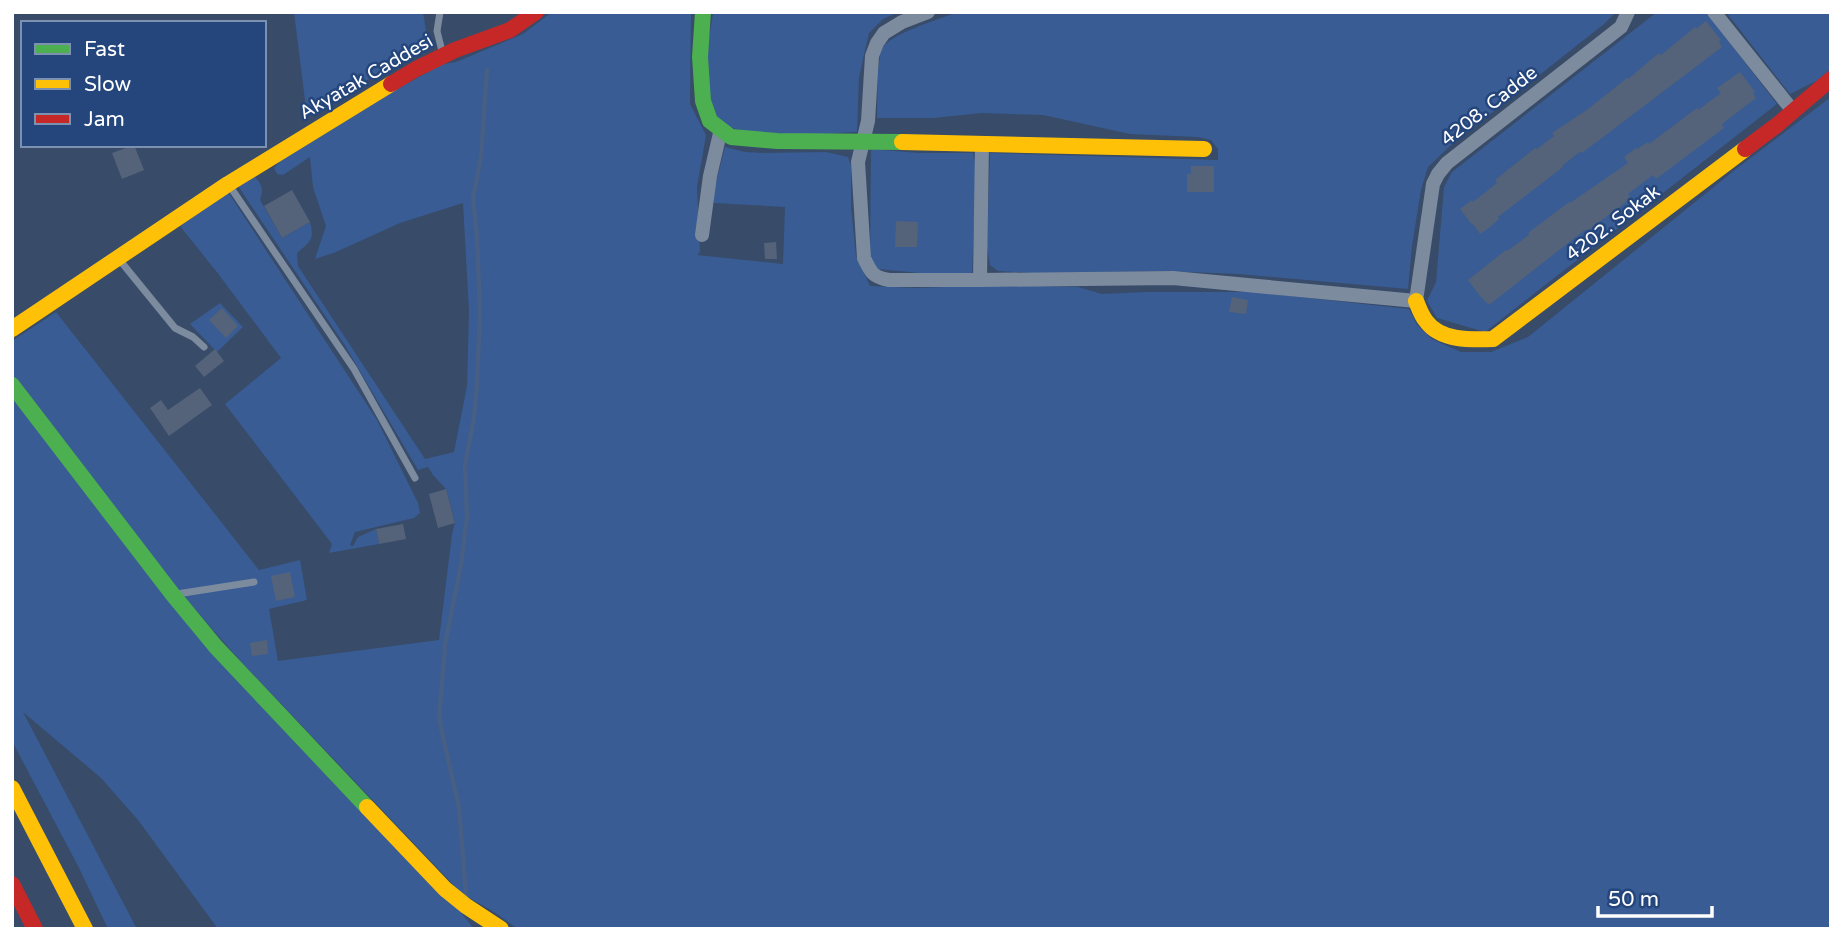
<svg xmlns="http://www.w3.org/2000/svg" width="1843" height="941" viewBox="0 0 1843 941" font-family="'Varela Round',sans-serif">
<rect width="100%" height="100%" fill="#384b68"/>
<!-- green -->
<path fill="#385c93" d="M294 12H423L428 43 307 117Z
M552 12H691L690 104 706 135 697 187 700 252 697 255 783 264 785 207 714 203V190L725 147 745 152 764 153 826 152 848 157 851 166V207L856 256 870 286 917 288 996 285 1078 287 1102 294 1146 292H1253L1409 309 1417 325 1432 339 1461 352H1491L1528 337 1736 169 1831 97V929H518L491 910 462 894 244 665 175 587 12 375V341L56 312 259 570 300 560 307 600 269 609 278 661 439 640 452 534 455 522 446 489 433 475 428 467 418 470 344 344 238 186 255 177C262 185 264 189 260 200L282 238 310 222C315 240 310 242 297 253L298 266 425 459 454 452 467 386 469 312 463 203 400 223 336 252 315 259 326 226 313 187 310 157 283 175 277 174 274 168 280 161 393 91 443 64 456 62 523 34Z
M713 12H899L883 19 869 33 859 77 857 132C826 133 743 143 721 121 708 109 706 87 706 71 705 52 711 31 713 12Z
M957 12H1616L1604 24 1451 145 1428 167 1421 190 1412 246 1408 289 1238 274 1164 271 1031 273 998 271 990 265 987 247 990 153 1218 160V149L1211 140 1197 137 1130 134 1043 115 981 113 934 118H877C878 104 876 57 883 47 893 33 940 19 957 12Z
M1657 12H1706L1777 104 1485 332 1437 318 1427 301 1436 282 1444 187 1452 172Z
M1726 12H1831V69L1816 81 1790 94Z
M871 149 919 153H973L976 168 972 275 919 273 879 269 870 262Z
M228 192 377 420 418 503 420 513 414 518 355 532 350 545 353 546 358 537 376 529 379 544 329 553 332 544 225 404 281 358 216 271 180 226Z
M220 303 243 327 217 352 190 324Z
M12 395 181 614 459 910 474 929H218L138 820 101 778 23 712 137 929H108L79 868 12 741Z"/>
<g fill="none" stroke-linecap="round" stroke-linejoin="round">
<!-- stream -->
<path stroke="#475e85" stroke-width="4.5" d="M466 894 459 808 439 719 445 645 461 565 467 516 465 464 474 418 477 382 480 313 477 237 473 198 481 157 487 70"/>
</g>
<!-- building -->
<path fill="#54637a" d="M1706 21 1721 40 1719 42 1722 47 1582 153 1581 151 1562 166 1563 167 1498 217 1499 219 1489 228 1480 234 1473 224 1472 225 1460 209 1472 200 1473 202 1497 183 1495 180 1535 148 1537 149 1554 136 1552 133 1588 109 1627 78 1628 79 1659 53 1661 55 1695 27 1696 29Z
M1740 72 1755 92 1753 93 1756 98 1722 124 1724 128 1656 179 1653 175 1628 194 1631 198 1621 206 1587 231 1586 229 1489 305 1480 296 1468 280 1506 250 1507 251 1530 234 1528 233 1569 202 1570 203 1628 163 1624 157 1636 148 1637 149 1648 142 1649 144 1697 108 1698 110 1721 93 1717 88Z
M134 145 144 170 122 179 112 153Z
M1191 166H1214V192H1187V174H1191Z
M292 190 310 222 282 238 264 206Z
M896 221 918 222 917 247H895Z
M776 242 777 259H765L764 243Z
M1232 297 1248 300 1246 314 1229 312Z
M222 308 238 326 226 338 209 320Z
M215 349 224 361 204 377 195 366Z
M200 388 212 405 169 436 150 408 161 400 168 410Z
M446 489 455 523 438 528 429 494Z
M403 524 406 539 379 544 376 529Z
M290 572 295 597 276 601 271 576Z
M267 640 268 654 252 656 250 643Z"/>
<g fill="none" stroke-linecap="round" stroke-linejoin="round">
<!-- lane -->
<path stroke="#7d8b9f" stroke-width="7" d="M440 12 437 31 443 55
M229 185 354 369 415 478
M118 258 175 328 193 337 204 347
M177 594 254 582"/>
<!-- street -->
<path stroke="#7d8b9f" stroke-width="14" d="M928 12 902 22 884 33 877 43 872 56 868 121 858 162 864 258C871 273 873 277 889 280H980L982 143
M1714 12 1793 111
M702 235 710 176 721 129
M980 280 1173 278 1416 301 1433 184 1438 174 1447 163 1621 27 1628 12"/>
<!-- fast -->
<path stroke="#4caf50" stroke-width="16" d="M703 12 700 57 703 101 710 121 731 137 777 141 902 142
M12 385 173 595 216 647 367 807"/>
<!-- slow -->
<path stroke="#ffc107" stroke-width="16" d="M902 142 1204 149
M1416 301C1419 308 1421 315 1426 321 1440 341 1471 340 1493 339L1745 149
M12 329 228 184 391 84
M12 788 85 929
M367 807 445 889 466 906 501 929"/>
<!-- jam -->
<path stroke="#c62828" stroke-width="16" d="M391 84 416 69 455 50 510 30 536 12
M1745 149 1777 125 1831 79
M12 884 35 929"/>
</g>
<g text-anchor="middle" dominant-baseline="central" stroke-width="5" stroke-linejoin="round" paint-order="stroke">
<!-- street labels -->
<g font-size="19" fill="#fff" stroke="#24467c">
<text transform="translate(366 77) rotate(-30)">Akyatak Caddesi</text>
<text transform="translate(1489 106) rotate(-38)">4208. Cadde</text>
<text transform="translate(1613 223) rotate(-37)">4202. Sokak</text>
</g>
</g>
<!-- border -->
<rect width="1843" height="941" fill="none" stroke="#ffffff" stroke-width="28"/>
<!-- legend -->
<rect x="21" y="21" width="245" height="126" fill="#24467c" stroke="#7c90b0" stroke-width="2"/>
<rect x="35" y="44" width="35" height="10" fill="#4caf50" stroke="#7c90b0" stroke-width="2"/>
<text x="84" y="56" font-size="21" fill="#ffffff">Fast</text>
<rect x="35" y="79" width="35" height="10" fill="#ffc107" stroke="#7c90b0" stroke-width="2"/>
<text x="84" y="91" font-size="21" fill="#ffffff">Slow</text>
<rect x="35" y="114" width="35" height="10" fill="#c62828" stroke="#7c90b0" stroke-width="2"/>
<text x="84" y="126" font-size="21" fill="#ffffff">Jam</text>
<!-- scale -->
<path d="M1598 906v10h114v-10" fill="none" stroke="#ffffff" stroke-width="3.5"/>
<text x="1608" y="906" font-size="21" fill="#ffffff" stroke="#24467c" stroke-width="5" paint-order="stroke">50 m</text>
</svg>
